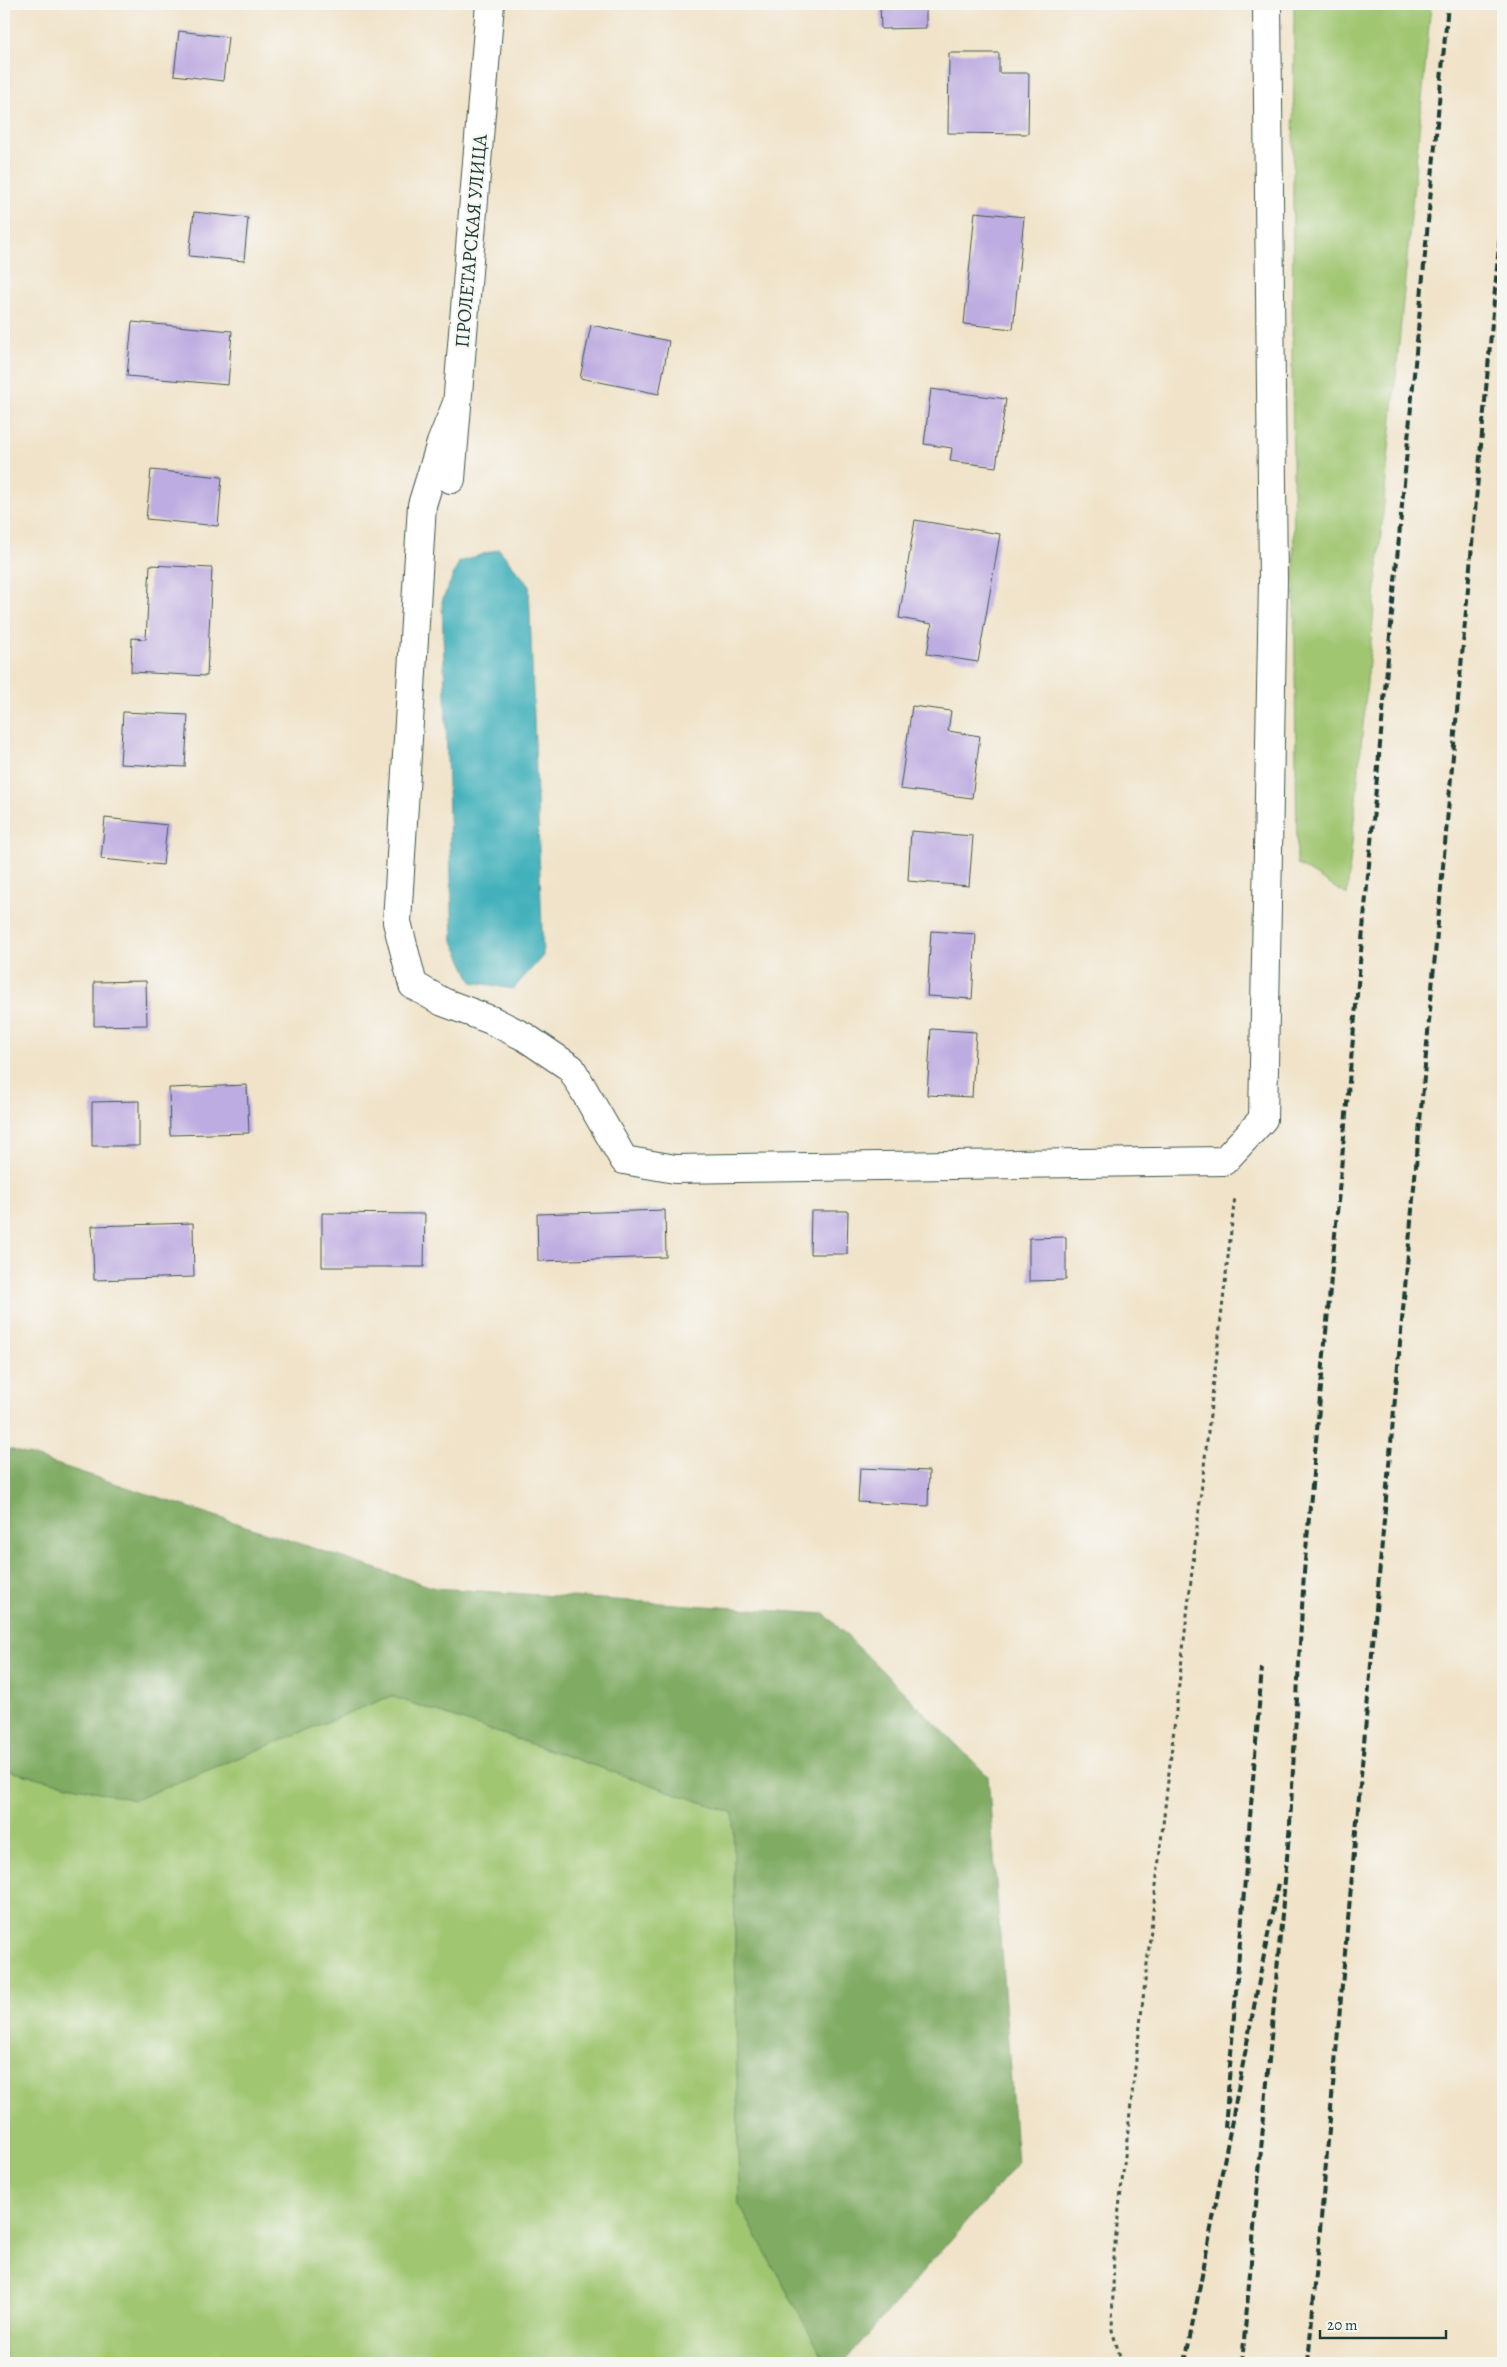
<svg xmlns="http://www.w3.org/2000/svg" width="1507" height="2367" viewBox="0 0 1507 2367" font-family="Alegreya,serif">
<rect width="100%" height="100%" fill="#f6f6f2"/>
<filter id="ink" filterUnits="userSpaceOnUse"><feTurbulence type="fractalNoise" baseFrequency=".02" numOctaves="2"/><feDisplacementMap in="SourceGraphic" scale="10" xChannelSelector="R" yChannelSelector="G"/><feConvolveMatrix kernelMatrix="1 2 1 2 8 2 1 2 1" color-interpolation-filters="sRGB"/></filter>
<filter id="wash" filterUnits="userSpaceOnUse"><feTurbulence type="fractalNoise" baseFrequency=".0096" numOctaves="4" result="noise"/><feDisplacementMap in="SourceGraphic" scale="20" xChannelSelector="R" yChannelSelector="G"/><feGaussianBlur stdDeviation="1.12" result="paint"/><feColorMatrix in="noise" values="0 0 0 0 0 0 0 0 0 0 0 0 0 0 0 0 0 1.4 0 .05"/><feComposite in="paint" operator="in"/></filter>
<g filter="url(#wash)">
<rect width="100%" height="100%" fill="#f0e3c9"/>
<!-- green -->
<path fill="#a0c671" stroke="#608252" d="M1294 4H1431L1347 895 1297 864 1292 370Z
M391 1696 733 1813 739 2204 826 2363H4V1770L134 1800Z"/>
<!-- forest -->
<path fill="#80ab63" stroke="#50744c" d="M4 1447 435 1588 825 1614 988 1776 1017 2164 843 2363H826L739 2204 733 1813 391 1696 134 1800 4 1770Z"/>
<!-- water -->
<path fill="#42b1bb" stroke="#307778" d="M499 549 529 585 543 956 513 989 472 982 453 941 442 601 459 562Z"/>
<g id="blocks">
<!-- building -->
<path fill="#bdace1" d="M880 4H926V28L881 29Z
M179 31 228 37 223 81 174 75Z
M949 53H999V73H1029L1028 134 948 133Z
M194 212 248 218 244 261 189 256Z
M975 212 1024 217 1013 329 964 324Z
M132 322 232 331 228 385 127 376Z
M591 325 669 341 659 394 580 378Z
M931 389 1006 399 996 467 950 461 952 448 924 444Z
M151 470 222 477 218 526 146 519Z
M915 520 1000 534 978 662 927 654 932 624 899 618Z
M150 565 212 568 207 676 131 672 132 638 146 639Z
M912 706 951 711 948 731 980 736 972 798 900 789Z
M123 712 188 715 185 767 120 764Z
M105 818 167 825 163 865 101 859Z
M911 831 973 836 969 886 908 881Z
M931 931 976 934 972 999 927 996Z
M146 981 147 1025 94 1026V982Z
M931 1029 976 1032 972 1097 927 1095Z
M247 1085 249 1133 170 1135 169 1088Z
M139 1101V1146H92V1102Z
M665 1210 666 1257 538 1261 537 1214Z
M811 1211H848L847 1254H810Z
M322 1213 425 1214 424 1267H322Z
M193 1223 194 1277 94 1280 92 1226Z
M1066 1237V1280L1029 1281V1238Z
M860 1468 929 1471 928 1506 858 1502Z"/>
</g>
</g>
<g filter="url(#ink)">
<use href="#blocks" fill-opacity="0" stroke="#3e564a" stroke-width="1"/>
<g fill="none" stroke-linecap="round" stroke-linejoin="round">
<!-- minor casing -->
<g stroke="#3e564a" stroke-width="30">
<path id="minor" d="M457 403 441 443 422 505 397 922 413 985 443 1002 491 1020 525 1037 571 1068 624 1160 675 1169 1224 1161 1263 1119 1273 581 1267 4
M451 479 490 4"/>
</g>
<!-- path -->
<path stroke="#3e564a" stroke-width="3" stroke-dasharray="4 4" stroke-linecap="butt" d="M1122 2363 1112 2330 1114 2252 1235 1196"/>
<!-- minor -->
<use href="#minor" stroke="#fff" stroke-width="28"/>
<!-- rail -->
<path stroke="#1f3d34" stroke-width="4" stroke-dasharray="8 4" stroke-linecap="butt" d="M1225 2128 1262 1668
M1185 2363 1278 1883
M1242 2363 1290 1824 1304 1572 1448 4
M1308 2363 1503 201"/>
</g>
</g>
<g text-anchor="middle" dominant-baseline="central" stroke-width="4.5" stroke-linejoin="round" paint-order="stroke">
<!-- street labels -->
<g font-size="20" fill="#1f3d34" stroke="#f6f6f2">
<text transform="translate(471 241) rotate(-85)">ПРОЛЕТАРСКАЯ УЛИЦА</text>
</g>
</g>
<!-- margin -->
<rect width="1507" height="2367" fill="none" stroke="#f6f6f2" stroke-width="20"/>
<!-- scale -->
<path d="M1320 2330v8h126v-8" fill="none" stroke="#1f3d34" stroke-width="2.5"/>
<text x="1327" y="2330" font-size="15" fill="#1f3d34" stroke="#f6f6f2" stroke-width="4" paint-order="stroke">20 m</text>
</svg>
